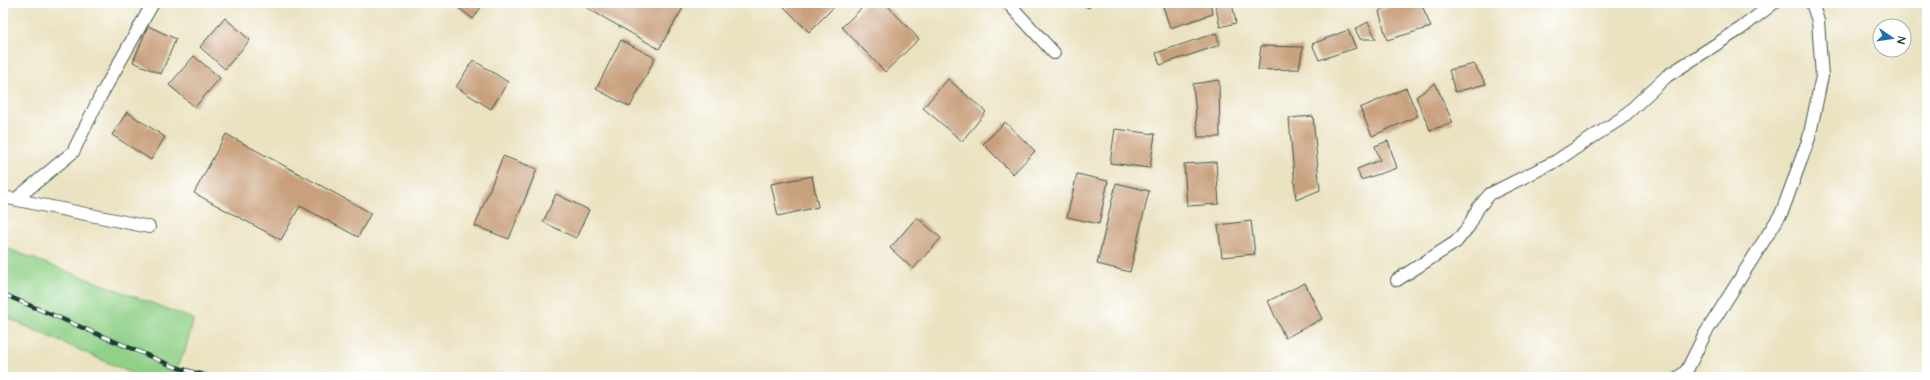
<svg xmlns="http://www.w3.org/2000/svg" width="1930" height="380" viewBox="0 0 1930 380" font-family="'Architects Daughter',sans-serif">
<rect width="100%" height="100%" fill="#fff"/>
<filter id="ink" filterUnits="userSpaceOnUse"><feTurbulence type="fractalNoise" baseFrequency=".025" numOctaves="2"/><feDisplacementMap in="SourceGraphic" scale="8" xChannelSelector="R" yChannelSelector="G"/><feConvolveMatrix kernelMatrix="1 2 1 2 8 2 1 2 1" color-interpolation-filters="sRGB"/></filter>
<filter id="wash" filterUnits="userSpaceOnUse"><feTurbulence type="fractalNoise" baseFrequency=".012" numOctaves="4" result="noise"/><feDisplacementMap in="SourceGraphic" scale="16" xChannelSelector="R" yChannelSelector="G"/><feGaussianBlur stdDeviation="0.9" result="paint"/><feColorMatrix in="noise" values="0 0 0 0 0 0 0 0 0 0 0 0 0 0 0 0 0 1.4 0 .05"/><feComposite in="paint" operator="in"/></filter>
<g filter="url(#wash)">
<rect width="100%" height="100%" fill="#ebe2c1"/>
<!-- green -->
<path fill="#90d087" stroke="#58865e" d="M3 247 194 319 185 351 172 377H140L3 316Z"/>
<g id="blocks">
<!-- building -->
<path fill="#c9a07d" d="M452 3H484L473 19Z
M590 3H686L659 49 587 8Z
M786 3H838L809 32 783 6Z
M867 3H885L919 39 885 72 842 27Z
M1078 3H1092L1089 8Z
M1162 3H1210L1213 14 1170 28Z
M1215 3H1232L1236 23 1220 27Z
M1398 3H1421L1431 27 1387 40 1379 11Z
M225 18 250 40 225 69 200 47Z
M1368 22 1376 39H1360L1355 29Z
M148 26 176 39 161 74 133 62Z
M1348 30 1356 48 1319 60 1312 44Z
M1216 33 1220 45 1160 65 1156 53Z
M621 40 655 58 630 107 596 89Z
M1261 46 1303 47 1299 69 1258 70Z
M194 56 220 78 195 107 169 85Z
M473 60 508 82 491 109 456 87Z
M1474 64 1486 84 1455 92 1449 70Z
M948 79 986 112 962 141 923 108Z
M1219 80 1220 137H1198L1193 84Z
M1435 83 1453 123 1430 130 1416 97Z
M1406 88 1418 116 1372 136 1360 108Z
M127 112 165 137 151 160 112 135Z
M1313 116 1320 190 1296 200 1289 118Z
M1005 122 1035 151 1013 174 983 144Z
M1115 129 1155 134 1150 168 1110 163Z
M226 134 371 213 358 237 300 206 281 240 194 193Z
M1388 141 1397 168 1361 180 1357 169 1380 160 1375 146Z
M503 156 537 169 509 239 475 226Z
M1216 162 1219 204 1187 206 1184 164Z
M1077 174 1108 181 1099 224 1067 217Z
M812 176 818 207 778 216 771 184Z
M1116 183 1149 191 1130 272 1097 264Z
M556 194 589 210 576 238 543 222Z
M917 217 941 238 913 269 890 248Z
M1251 221 1255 254 1222 257 1218 225Z
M1305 283 1322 319 1285 338 1268 301Z"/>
</g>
</g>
<g filter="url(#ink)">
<use href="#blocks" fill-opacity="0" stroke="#3e5649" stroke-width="1"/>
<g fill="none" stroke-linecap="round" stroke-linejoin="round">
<!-- service casing -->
<g stroke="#3e5649" stroke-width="14">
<path id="service" d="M1008 3 1054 53
M3 197 149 227
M16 199 73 152 100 97 153 3
M1397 280 1456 242 1469 226 1478 208 1490 194 1556 161 1622 118 1667 76 1740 29 1774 3
M1679 377 1687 370 1705 334 1782 212 1809 138 1822 76 1818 21 1812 3"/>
</g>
<!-- service -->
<use href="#service" stroke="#fff" stroke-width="12"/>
<!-- rail casing -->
<g stroke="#1f3d34" stroke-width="4.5">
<path id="rail" d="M3 294 175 367 211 377"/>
</g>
<!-- rail -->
<use href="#rail" stroke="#fff" stroke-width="3" stroke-dasharray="9" stroke-linecap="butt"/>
</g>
</g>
<!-- margin -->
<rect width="1930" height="380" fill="none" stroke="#fff" stroke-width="16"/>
<!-- north arrow -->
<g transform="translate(1892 38) rotate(103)"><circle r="19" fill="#ffffff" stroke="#a5b1ae"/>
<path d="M0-3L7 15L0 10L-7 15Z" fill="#1f6fb2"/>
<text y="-6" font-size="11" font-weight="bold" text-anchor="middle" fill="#1f3d34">N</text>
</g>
</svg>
